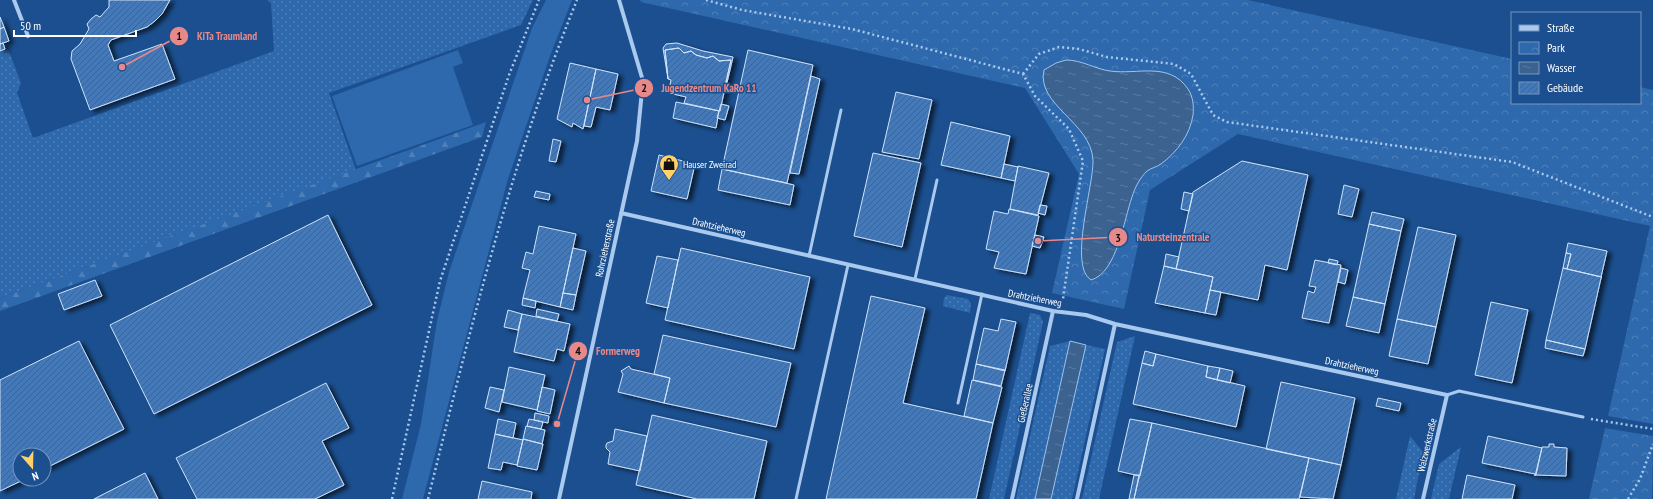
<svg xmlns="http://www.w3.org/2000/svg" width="1653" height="499" viewBox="0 0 1653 499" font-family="'PT Sans Narrow',sans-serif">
<defs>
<pattern id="grass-dots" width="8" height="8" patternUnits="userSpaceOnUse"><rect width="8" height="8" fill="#2e69ad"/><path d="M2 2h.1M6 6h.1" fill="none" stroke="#4d80b9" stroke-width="1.8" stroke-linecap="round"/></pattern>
<pattern id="forest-firs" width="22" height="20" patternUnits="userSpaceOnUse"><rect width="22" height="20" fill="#2e69ad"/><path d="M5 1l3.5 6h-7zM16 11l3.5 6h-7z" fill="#4d80b9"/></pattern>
<pattern id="park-crowns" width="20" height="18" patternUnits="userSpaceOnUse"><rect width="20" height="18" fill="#2e69ad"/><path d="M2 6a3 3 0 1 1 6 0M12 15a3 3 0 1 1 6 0" fill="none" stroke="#4d80b9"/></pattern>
<pattern id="water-ripples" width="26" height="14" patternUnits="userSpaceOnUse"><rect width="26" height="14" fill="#3c6290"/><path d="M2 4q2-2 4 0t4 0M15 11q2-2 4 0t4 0" fill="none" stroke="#597aa1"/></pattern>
<pattern id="building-hatch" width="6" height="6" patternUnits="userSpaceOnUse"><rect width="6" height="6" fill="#4478b7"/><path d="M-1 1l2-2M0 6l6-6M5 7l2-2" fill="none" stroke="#486282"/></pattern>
<filter id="shadow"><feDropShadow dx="4.5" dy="2.5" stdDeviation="2" flood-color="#0009"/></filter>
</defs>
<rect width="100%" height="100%" fill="#1b4f8f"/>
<!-- grass -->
<path fill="url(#grass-dots)" d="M267 0H533L521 25 329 93 356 170 0 298V52L8 49 21 83 17 93 33 138 274 51 271 3Z
M947 295 968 299 971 303 970 313 943 306 944 298Z
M1030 313 1040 315 1043 322 1004 499H989Z
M1135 336 1099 499H1082L1117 342Z
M1070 341 1035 499H1016L1050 346Z
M1086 345 1105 349 1072 499H1051Z
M1410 436 1423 452 1414 499H1396Z
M1461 447 1449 499H1431L1439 464Z"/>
<!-- forest -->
<path fill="url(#forest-firs)" d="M486 122 482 137 0 311V298Z"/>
<!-- park -->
<path fill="url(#park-crowns)" d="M640 0H1248L1512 59V103H1640V87L1653 90V424L1608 416 1650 226 1238 134 1150 190 1124 309 1052 293 1079 174 1025 88 641 2Z
M1605 428 1653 436 1652 499H1589Z"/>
<!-- garden -->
<path fill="#2e69ad" d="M546 0H572L550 56 508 179 423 499H402L421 424 437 321 449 272 532 28Z
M458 50 463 63 453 67 473 125 357 166 332 96Z"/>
<!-- water -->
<path fill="url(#water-ripples)" stroke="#9cc4f0" d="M1066 60C1082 60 1095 69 1110 71 1137 75 1169 61 1188 89 1193 96 1194 107 1193 115 1190 135 1177 152 1161 164 1157 167 1151 168 1147 171 1140 178 1135 187 1132 197 1124 219 1117 273 1091 280 1068 266 1094 185 1093 160 1091 122 1036 105 1044 70L1056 63Z
M1070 341 1086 345 1051 499H1035Z"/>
<!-- building -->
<path fill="url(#building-hatch)" stroke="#cfe3fa" filter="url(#shadow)" d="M109 0H170L162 14 155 21 147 27 111 40 108 45 114 61 162 44 175 79 90 110 71 59 72 51 80 44 89 29 87 24 91 19 96 15 100 17 109 7Z
M0 17 4 27 0 29Z
M4 27 9 41 0 44V29Z
M3 43 5 49 0 51V44Z
M677 43 703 51 733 57 725 91 724 90 731 60 719 61 713 56 707 58 696 55 691 51 684 53 679 48 665 50 668 79 663 48 666 44Z
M679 48 684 53 691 51 696 55 707 58 713 56 719 61 731 60 720 111 684 103 686 97 673 94 675 87 670 85 671 80 668 79 665 50Z
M748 50 813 65 787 183 722 169Z
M570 63 596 69 583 129 573 123 572 127 557 119Z
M596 69 618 74 610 110 596 107 591 127 584 126Z
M811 76 820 79 799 174 790 173Z
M896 92 932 100 919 159 882 152Z
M676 102 719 111 716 128 673 118Z
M721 104 729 106 725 120 717 118Z
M951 122 1010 136 1001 178 941 165Z
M553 139 561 141 556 162 549 161Z
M873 153 921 163 902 247 854 236Z
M659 155 695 164 687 199 651 191Z
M1242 161 1308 175 1287 270 1265 265 1258 300 1210 290 1213 277 1176 269 1193 192Z
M1004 164 1018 167 1015 181 1001 178Z
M1018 166 1049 173 1038 215 1010 209Z
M722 169 794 185 790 205 718 190Z
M1344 185 1359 189 1352 217 1338 214Z
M536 191 550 194 549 200 534 197Z
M1184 192 1193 194 1189 211 1181 209Z
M1040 205 1047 206 1045 215 1038 213Z
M1009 209 1039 216 1026 274 994 268 999 252 986 249 994 211 1008 214Z
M1372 212 1404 219 1401 231 1369 224Z
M328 215 372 305 154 414 110 325Z
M1369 224 1401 231 1385 304 1353 297Z
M539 226 576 234 560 307 523 298 530 270 522 268 526 252 533 254Z
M1418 227 1456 235 1436 327 1397 319Z
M1035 235 1044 237 1040 248 1032 246Z
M1568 243 1607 251 1601 277 1567 269 1571 254 1566 253Z
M573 248 586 251 576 295 563 293Z
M681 248 810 277 794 349 665 320Z
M1566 253 1571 254 1567 269 1563 268Z
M1166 254 1179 257 1176 269 1164 266Z
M657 256 678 260 668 308 646 303Z
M1329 259 1338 261 1337 265 1328 263Z
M1315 260 1341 265 1329 323 1302 318 1308 291 1314 293 1316 287 1309 286Z
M1164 266 1213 277 1205 313 1155 303Z
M1341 268 1348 270 1345 284 1338 282Z
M1563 268 1602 277 1601 278 1585 349 1546 340Z
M95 280 102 296 64 310 58 294Z
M1210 290 1221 292 1216 315 1205 313Z
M563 293 576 295 573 310 560 307Z
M871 296 925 308 903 403 993 423 976 499H826Z
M1353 297 1385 304 1379 333 1346 326Z
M523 298 536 301 535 308 522 305Z
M1491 302 1528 310 1512 383 1475 375Z
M537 309 559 314 557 321 536 316Z
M508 310 522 314 518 330 504 327Z
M522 314 570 324 564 351 557 349 554 361 514 352Z
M1001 319 1016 322 1005 371 976 364 984 328 998 331Z
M1397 319 1436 327 1428 364 1389 356Z
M663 335 791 363 776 427 664 403 670 378 654 374Z
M1546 340 1585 349 1583 356 1545 348Z
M79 341 124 429 44 469V455H20V479H25L0 491V380Z
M1145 351 1156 354 1153 366 1142 363Z
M1156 354 1208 366 1206 377 1245 386 1236 427 1133 404 1142 363 1153 366Z
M976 364 1005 370 1001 386 973 380Z
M629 366 631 369 670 378 664 403 618 392 623 374 621 371Z
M1208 366 1220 368 1217 380 1206 377Z
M509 367 545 375 537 410 502 402Z
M1220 368 1233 371 1230 383 1217 380Z
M972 380 1002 387 993 423 964 416Z
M1281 382 1355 398 1341 465 1266 449Z
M326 383 349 428 322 441 344 485 315 499H197L176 458Z
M490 387 504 390 499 412 485 408Z
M542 387 555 390 550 414 537 411Z
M1378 398 1401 403 1399 411 1376 406Z
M535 413 549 416 548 423 534 420Z
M652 415 767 441 754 499H697L636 485Z
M498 419 516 423 513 438 495 434Z
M529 419 543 422 541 429 527 426Z
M1130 419 1152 423 1140 476 1118 471Z
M1152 423 1309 458 1299 499H1134Z
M526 426 545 430 542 444 523 439Z
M615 429 647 436 640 471 608 464 610 452 606 448V445L607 443 613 441Z
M495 434 523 440 517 465 503 462 501 470 488 468Z
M1488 436 1542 448 1535 476V474L1482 463Z
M523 439 543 444 537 470 517 466Z
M1549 444H1554V447L1567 448 1566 476 1536 475 1542 447H1549Z
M1309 458 1341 465 1333 499 1300 497Z
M145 473 158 499H94Z
M1134 475H1139L1134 499H1129Z
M1467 475 1515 485 1512 499H1462Z
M482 481 532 492 531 499H478Z"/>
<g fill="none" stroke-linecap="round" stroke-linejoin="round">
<!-- path -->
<path stroke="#a9c9ee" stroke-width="2.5" stroke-dasharray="2 3" stroke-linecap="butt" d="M706 0 742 10 852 29 1023 74 1035 96 1069 129 1083 161 1063 299 1060 302
M1023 74 1039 54 1059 47 1079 49 1107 57 1174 64 1191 74 1213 115 1227 122 1512 162 1653 217
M1591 419 1653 429
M392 499 440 281 509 75 539 0
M428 499C470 331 511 161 577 0
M1628 499 1640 479 1653 444"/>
<!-- service -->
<path stroke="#a9c9ee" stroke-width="3" d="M809 256 841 110
M915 279 937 180
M1447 395 1459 391 1583 417
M958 403 982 294
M796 499 848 265"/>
<!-- minor -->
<path stroke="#a9c9ee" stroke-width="4" d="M14 0 28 36
M621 213 1053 311 1086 315 1115 324 1447 395 1423 499
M559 499 637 141 643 81 619 0
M1012 499 1053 311
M1077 499 1115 324"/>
</g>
<!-- icons -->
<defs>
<g id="shop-pin" transform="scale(1)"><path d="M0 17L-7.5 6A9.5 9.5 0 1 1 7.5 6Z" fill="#ffd166" stroke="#1b4f8f"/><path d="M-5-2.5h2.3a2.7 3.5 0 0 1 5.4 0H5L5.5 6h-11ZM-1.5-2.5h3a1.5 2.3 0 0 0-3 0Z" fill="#111"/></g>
</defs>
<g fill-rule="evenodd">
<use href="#shop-pin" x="669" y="164"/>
</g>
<g text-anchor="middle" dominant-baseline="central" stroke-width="3" stroke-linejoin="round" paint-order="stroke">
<!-- poi labels -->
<g font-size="10" fill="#fff" stroke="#1b4f8f" text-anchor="start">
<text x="683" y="164">Hauser Zweirad</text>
</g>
<!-- street labels -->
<g font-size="10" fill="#fff" stroke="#1b4f8f">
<text transform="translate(719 227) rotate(13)">Drahtzieherweg</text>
<text transform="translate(605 248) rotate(-78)">Rohrzieherstraße</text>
<text transform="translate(1035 298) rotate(11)">Drahtzieherweg</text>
<text transform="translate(1352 366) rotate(12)">Drahtzieherweg</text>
<text transform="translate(1025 403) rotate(-78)">Gießerallee</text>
<text transform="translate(1427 445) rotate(-77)">Walzwerkstraße</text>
</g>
</g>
<!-- callouts -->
<path fill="none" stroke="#e88989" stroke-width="1.5" d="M122 67L179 36M587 100L644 88M1038 241L1118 237M557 424L578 351"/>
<g fill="#e88989" stroke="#1b4f8f" stroke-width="1.5">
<circle cx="122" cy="67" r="4"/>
<circle cx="587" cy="100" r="4"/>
<circle cx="1038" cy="241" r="4"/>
<circle cx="557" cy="424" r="4"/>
<circle cx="179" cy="36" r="10"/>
<circle cx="644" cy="88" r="10"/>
<circle cx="1118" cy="237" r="10"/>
<circle cx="578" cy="351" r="10"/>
</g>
<g font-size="12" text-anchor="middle" font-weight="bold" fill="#111">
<text x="179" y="40">1</text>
<text x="644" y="92">2</text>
<text x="1118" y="242">3</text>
<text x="578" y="355">4</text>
</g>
<g font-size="11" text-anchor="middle" font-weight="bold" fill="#e88989" stroke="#1b4f8f" stroke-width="3" stroke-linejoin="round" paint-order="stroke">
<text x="227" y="40">KiTa Traumland</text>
<text x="709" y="92">Jugendzentrum KaRo 11</text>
<text x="1173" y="241">Natursteinzentrale</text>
<text x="618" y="355">Formerweg</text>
</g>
<!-- legend -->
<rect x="1511" y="12" width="130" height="92" fill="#1b4f8f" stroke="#7695bc"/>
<rect x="1519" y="25" width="20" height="6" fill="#a9c9ee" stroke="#7695bc"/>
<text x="1547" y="32" font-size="12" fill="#ffffff">Straße</text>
<rect x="1519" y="42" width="20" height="12" fill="url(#park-crowns)" stroke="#7695bc"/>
<text x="1547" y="52" font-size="12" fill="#ffffff">Park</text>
<rect x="1519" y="62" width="20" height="12" fill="url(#water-ripples)" stroke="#7695bc"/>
<text x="1547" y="72" font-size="12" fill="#ffffff">Wasser</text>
<rect x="1519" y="82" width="20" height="12" fill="url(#building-hatch)" stroke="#7695bc"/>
<text x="1547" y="92" font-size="12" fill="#ffffff">Gebäude</text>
<!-- north arrow -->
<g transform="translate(32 467) rotate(160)"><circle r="19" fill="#1b4f8f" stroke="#7695bc"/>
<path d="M0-3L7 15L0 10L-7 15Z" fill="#ffd166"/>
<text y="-6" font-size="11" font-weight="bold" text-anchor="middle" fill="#ffffff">N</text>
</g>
<!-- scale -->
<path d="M14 30v6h122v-6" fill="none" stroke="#ffffff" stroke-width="2"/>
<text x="20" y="30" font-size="12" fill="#ffffff" stroke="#1b4f8f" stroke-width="3" paint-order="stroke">50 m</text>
</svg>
